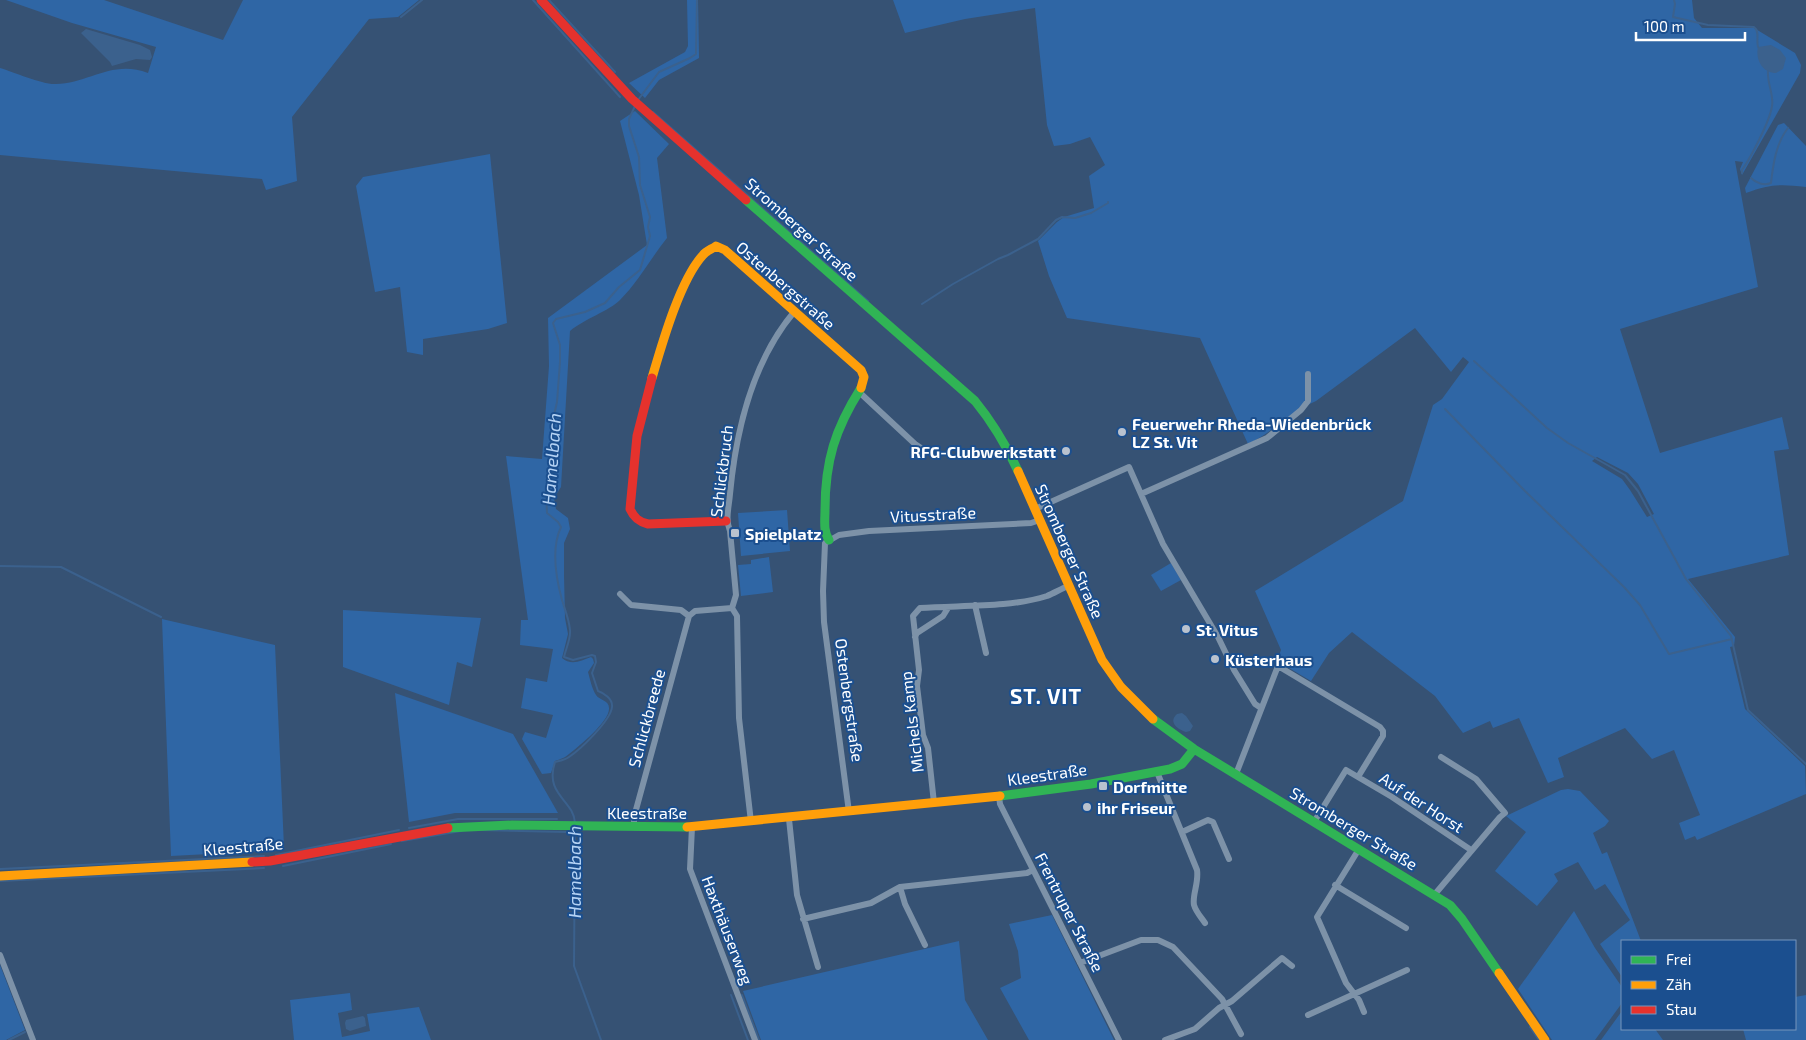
<svg xmlns="http://www.w3.org/2000/svg" width="1806" height="1040" viewBox="0 0 1806 1040" font-family="'Exo 2',sans-serif">
<rect width="100%" height="100%" fill="#365274"/>
<!-- green -->
<path fill="#2f66a5" fill-rule="evenodd" d="M6 0H104L223 40 243 0H419L398 17 369 19 292 117 297 181 266 190 262 179 0 155V68C14 72 43 85 56 84 89 83 113 59 148 73L156 47 72 23Z
M687 0H698L699 58 659 80 645 98 629 83 685 52 688 46Z
M893 0H1692L1694 18 1702 28H1754L1795 53 1801 65 1800 73 1742 175 1740 169 1743 162 1735 161 1758 287 1620 329 1660 453 1782 417 1789 449 1774 451 1789 555 1688 579 1735 637 1734 646 1730 647 1745 709 1805 766 1806 794 1697 840 1695 836 1685 840 1679 823 1700 815 1674 750 1652 759 1625 728 1558 758 1564 777 1548 783 1519 718 1493 728 1490 721 1463 733 1435 696 1352 632 1329 653 1311 681 1277 661 1281 650 1255 591 1403 501 1433 405 1442 399 1469 362 1463 357 1451 372 1415 328 1316 401C1291 412 1273 432 1248 444L1200 338 1067 318 1049 276 1038 241 1057 222 1064 217 1094 208 1089 176 1105 165 1090 137 1070 144 1054 146 1047 125 1035 8 965 19 905 33ZM1597 457 1628 473 1638 484 1654 514 1647 517 1630 490 1622 479 1592 461Z
M635 111 669 144 657 158 667 238C651 258 638 282 620 300 609 311 584 319 570 331L561 487 554 498 556 509 568 518 570 529 564 543V575L565 618 568 634 562 658C571 666 581 661 591 657L593 659 594 663 588 672C590 679 592 689 596 695 599 700 609 700 609 708 610 721 579 746 569 754 565 758 560 759 555 761L551 773 542 774 522 739 525 732 546 738 553 715 521 708 526 678 547 682 553 649 520 645 521 620H528L506 456 542 459 549 366 548 318 647 245 639 195 620 121Z
M1784 123 1806 146V187C1780 184 1771 184 1746 193L1745 188 1778 125Z
M490 154 507 323 488 329 423 339V355L407 352 400 287 375 292 356 186 363 177Z
M787 510 790 551 741 556 738 513Z
M769 557 773 592 741 596 738 565 751 564V560Z
M1171 563 1181 580 1161 591 1151 575Z
M343 610 481 618 472 667 457 662 449 705 343 667Z
M162 619 275 645 284 847 263 851 171 856Z
M395 693 513 734 558 813H455L409 822Z
M1568 789 1580 791 1609 821 1605 826 1593 833 1602 854 1607 852 1641 941H1622V977L1600 944 1630 920 1605 884 1595 890 1578 862 1554 874 1558 881 1537 906 1495 871 1526 832 1506 816 1561 790Z
M1574 911 1595 948 1622 987V1003L1595 1040H1552L1518 989Z
M1052 915 1114 1040H1029L1000 988 1021 978 1018 951 1009 924Z
M959 941 965 1000 988 1040H761L743 991Z
M0 965 25 1030 6 1040H0Z
M350 993 352 1010 338 1013 342 1037 370 1031 367 1014 419 1007 431 1040H294L290 1000Z
M1806 995V1040H1746L1743 1029H1795V997Z
M1622 1011V1029H1655L1663 1040H1601Z"/>
<!-- water -->
<path fill="#3b618d" d="M86 29 140 45 150 50 152 57 150 60 136 59 112 66 110 62 81 33Z
M1771 45 1780 50 1786 58 1783 69 1776 73C1763 73 1755 60 1758 47Z
M1182 713 1186 716 1193 726 1190 731 1186 732C1177 729 1168 722 1177 714Z
M363 1016 365 1018 366 1026 350 1031 346 1029 345 1023 346 1020Z"/>
<g fill="none" stroke-linecap="round" stroke-linejoin="round">
<!-- stream -->
<path stroke="#3b618d" stroke-width="2" d="M533 0 620 97
M549 0 615 72
M1674 0 1675 4 1673 17 1708 25 1754 27C1760 31 1756 40 1758 47
M401 17 422 0
M638 100 659 72 690 58 696 54 697 0
M653 112 868 301
M1742 173V170C1751 157 1770 121 1772 106 1774 94 1767 84 1768 71
M1751 178C1756 183 1764 186 1771 183 1773 165 1776 143 1788 128
M922 304 953 284 998 259 1008 255 1038 239 1056 220 1062 217 1075 218 1091 213 1108 203V202
M1474 361 1547 428 1568 443 1625 475 1638 491 1686 579 1731 636 1748 710 1806 764
M1445 409 1525 491 1624 587 1640 605 1669 654 1732 639
M0 566 61 567 161 617
M575 823C574 800 544 795 555 762 559 761 565 760 569 757 581 749 611 720 612 707 613 699 604 693 598 691L592 673 596 662 595 656 592 655 573 660 564 657C566 648 571 639 570 630 569 619 565 610 562 600 556 578 551 548 561 527L558 522 547 513 546 491 552 479 554 462 552 424 557 402 560 362V345L553 323 556 319 585 312 605 303 619 287 640 270 650 236 648 227 650 217 640 185 639 157 629 126V119L635 106
M409 828 458 819H557
M481 830 566 832
M575 830 574 966 601 1040
M402 841 461 831
M276 855 399 830
M283 866 391 844
M0 869 264 856
M0 881 264 868
M731 995 748 1040
M742 995 759 1040
M1530 1027 1539 1040
M9 1040 25 1032"/>
<!-- street -->
<path stroke="#7d92a8" stroke-width="6" d="M858 391 915 444 927 452
M1141 494 1267 438 1301 410 1308 401V374
M1035 509 1129 467 1163 544 1218 637 1234 670 1255 704 1261 708
M620 594 631 605 681 610 689 616
M975 605 986 653
M732 608 736 595 730 531C725 519 729 507 730 494 736 430 752 362 794 312
M732 608 737 616 739 718 751 822
M915 637 917 633 943 616 948 608
M1157 772 1197 870C1199 883 1192 895 1194 905 1196 912 1201 917 1205 923
M1236 774 1278 666 1380 727 1383 731V736L1358 777
M999 796 1000 804 1119 1040
M934 803 928 748 923 735 917 686 919 670 913 616 920 608C960 605 1009 608 1047 596 1054 593 1061 589 1068 586
M849 812 824 622 823 591 825 543 839 535 869 531 1031 523 1040 520
M789 819 797 895 818 967
M1314 822 1346 770 1392 797 1471 850
M634 827V817L689 616 695 611 732 608
M692 827 690 869 755 1040
M1182 832 1208 820 1213 822 1229 859
M1359 849 1317 917 1346 983 1359 1000 1364 1012
M1335 885 1406 928
M900 887 905 904 925 945
M1435 894 1500 817 1505 813 1476 779 1441 757
M803 919 871 903 900 887 1027 873 1033 870
M0 955 33 1040
M1080 963 1141 940H1158L1173 947 1222 999 1241 1034
M1308 1015 1407 970
M1165 1040 1195 1029 1219 1008 1232 1001 1282 958 1292 966"/>
<!-- fast -->
<path stroke="#30b455" stroke-width="9" d="M746 200 975 401C993 423 1006 445 1018 471
M829 540C823 531 825 520 825 510 825 461 835 429 861 388
M1153 719 1194 749 1450 905 1462 919 1499 973
M1000 796 1091 784 1170 769 1182 764 1194 749
M448 828 512 825 687 827"/>
<!-- slow -->
<path stroke="#ff9f0a" stroke-width="9" d="M652 378C662 344 680 280 703 255 706 251 712 249 716 246L725 250 861 370 864 377 861 388
M1018 471 1102 660 1121 687 1153 719
M687 827 1000 796
M0 876 252 862
M1499 973 1545 1040"/>
<!-- jam -->
<path stroke="#e5322d" stroke-width="9" d="M541 0 632 99 746 200
M652 378 637 436 630 509C634 518 639 522 648 524L726 521
M252 862 270 861 448 828"/>
</g>
<!-- markers -->
<g fill="#b9c2ce" stroke="#1b4f8f" stroke-width="2">
<circle cx="1122" cy="432" r="5"/>
<circle cx="1066" cy="451" r="5"/>
<rect x="730" y="528" width="10" height="10" rx="2.5"/>
<circle cx="1186" cy="629" r="5"/>
<circle cx="1215" cy="659" r="5"/>
<rect x="1098" y="781" width="10" height="10" rx="2.5"/>
<circle cx="1087" cy="807" r="5"/>
</g>
<g text-anchor="middle" dominant-baseline="central" stroke-width="4" stroke-linejoin="round" paint-order="stroke">
<!-- street labels -->
<g font-size="16" fill="#fff" stroke="#1b4f8f">
<text transform="translate(802 229) rotate(42)">Stromberger Straße</text>
<text transform="translate(786 285) rotate(41)">Ostenbergstraße</text>
<text transform="translate(721 471) rotate(-83)">Schlickbruch</text>
<text transform="translate(933 514) rotate(-3)">Vitusstraße</text>
<text transform="translate(1070 551) rotate(66)">Stromberger Straße</text>
<text transform="translate(850 700) rotate(82)">Ostenbergstraße</text>
<text transform="translate(646 718) rotate(-75)">Schlickbreede</text>
<text transform="translate(911 722) rotate(-97)">Michels Kamp</text>
<text transform="translate(1047 774) rotate(-8)">Kleestraße</text>
<text transform="translate(1422 802) rotate(33)">Auf der Horst</text>
<text x="647" y="812">Kleestraße</text>
<text transform="translate(1354 828) rotate(31)">Stromberger Straße</text>
<text transform="translate(243 846) rotate(-5)">Kleestraße</text>
<text transform="translate(1070 912) rotate(63)">Frentruper Straße</text>
<text transform="translate(728 930) rotate(69)">Haxthäuserweg</text>
</g>
<!-- poi labels -->
<g font-size="16" font-weight="bold" fill="#fff" stroke="#1b4f8f" text-anchor="start">
<text x="1132" y="423">Feuerwehr Rheda-Wiedenbrück<tspan x="1132" dy="18">LZ St. Vit</tspan></text>
<text x="1056" y="451" text-anchor="end">RFG-Clubwerkstatt</text>
<text x="745" y="533">Spielplatz</text>
<text x="1196" y="629">St. Vitus</text>
<text x="1225" y="659">Küsterhaus</text>
<text x="1113" y="786">Dorfmitte</text>
<text x="1097" y="807">ihr Friseur</text>
</g>
<!-- water labels -->
<g font-size="18" font-style="italic" fill="#b5d3f5" stroke="#1b4f8f">
<text transform="translate(551 459) rotate(-86)">Hamelbach</text>
<text transform="translate(574 872) rotate(-90)">Hamelbach</text>
</g>
<!-- district labels -->
<g font-size="21" font-weight="bold" letter-spacing="1" fill="#fff" stroke="#1b4f8f">
<text x="1046" y="695">ST. VIT</text>
</g>
</g>
<!-- legend -->
<rect x="1621" y="940" width="175" height="90" fill="#1b4f8f" stroke="#7695bc"/>
<rect x="1631" y="956" width="25" height="8" fill="#30b455" stroke="#7695bc"/>
<text x="1666" y="965" font-size="15" fill="#ffffff">Frei</text>
<rect x="1631" y="981" width="25" height="8" fill="#ff9f0a" stroke="#7695bc"/>
<text x="1666" y="990" font-size="15" fill="#ffffff">Zäh</text>
<rect x="1631" y="1006" width="25" height="8" fill="#e5322d" stroke="#7695bc"/>
<text x="1666" y="1015" font-size="15" fill="#ffffff">Stau</text>
<!-- scale -->
<path d="M1636 32v8h109v-8" fill="none" stroke="#ffffff" stroke-width="2.5"/>
<text x="1644" y="32" font-size="15" fill="#ffffff" stroke="#1b4f8f" stroke-width="4" paint-order="stroke">100 m</text>
</svg>
